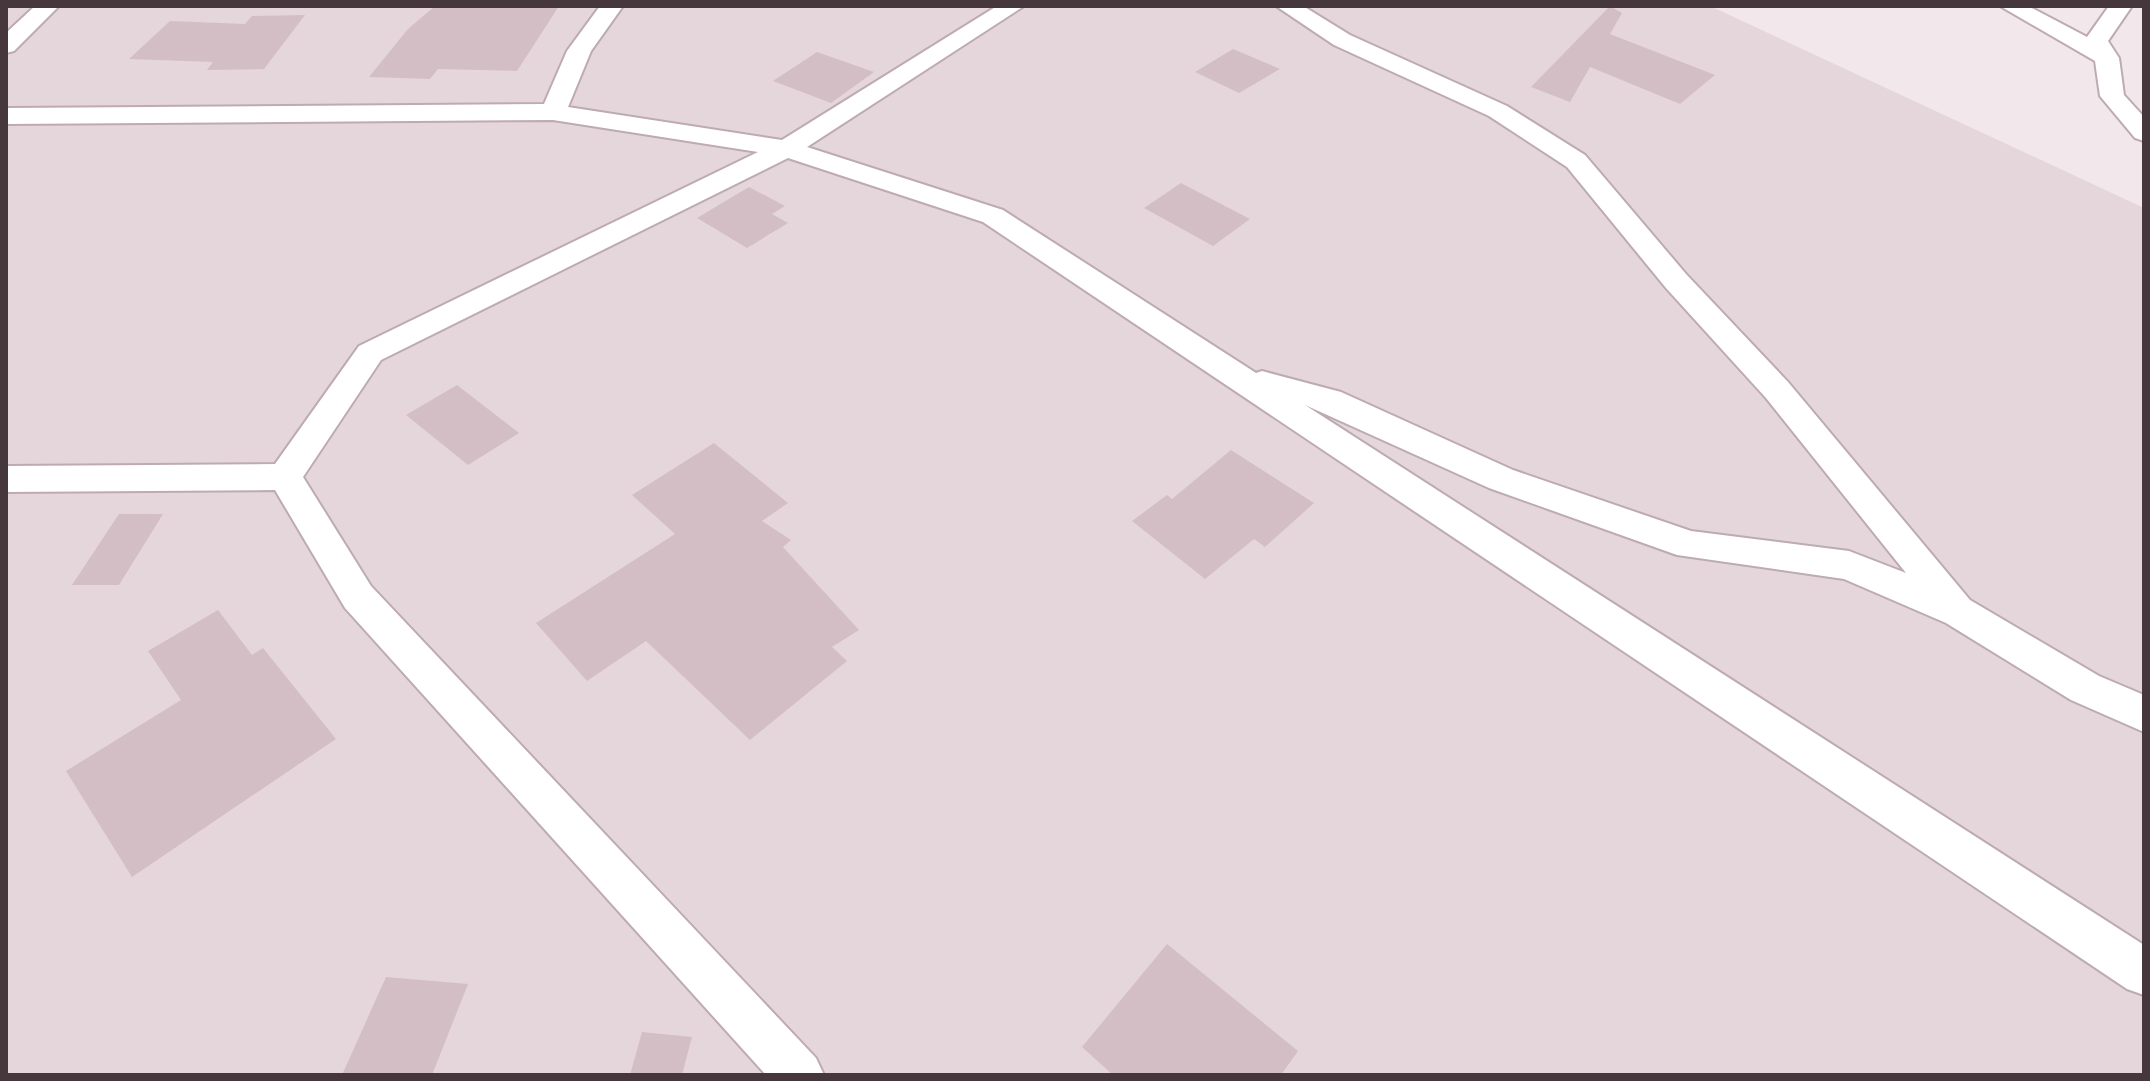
<svg xmlns="http://www.w3.org/2000/svg" width="2150" height="1081" viewBox="0 0 2150 1081" font-family="Commissioner,sans-serif">
<rect width="100%" height="100%" fill="#f2e7eb"/>
<!-- residential -->
<path fill="#e5d6db" d="M6 6H1710L2144 208V1075H6Z"/>
<!-- building -->
<path fill="#d3bec6" d="M435 6H559L517 71 438 69 430 79 369 77 408 29Z
M1610 6 1622 13 1610 34 1715 75 1680 104 1590 67 1570 102 1531 87Z
M305 15 264 69 207 70 213 62 129 59 170 21 245 24 252 16Z
M1233 49 1280 69 1239 93 1195 72Z
M817 52 874 72 831 103 773 81Z
M1181 183 1250 219 1213 246 1144 208Z
M749 187 785 206 772 214 788 223 747 248 697 218Z
M457 385 519 433 468 465 406 415Z
M714 443 788 503 762 521 791 540 783 547 859 630 832 647 847 661 750 740 646 641 587 681 536 623 675 534 632 495Z
M1231 450 1314 503 1265 547 1254 539 1205 579 1132 521 1167 495 1172 499Z
M119 514H163L119 585H72Z
M218 610 252 655 263 648 336 739 132 877 66 771 181 700 148 651Z
M1167 944 1298 1051 1281 1075H1113L1082 1047Z
M386 977 468 984 432 1075H342Z
M642 1032 692 1037 682 1075H630Z"/>
<g fill="none" stroke-linecap="round" stroke-linejoin="round">
<!-- minor casing -->
<g stroke="#bdabb1" stroke-width="4">
<path id="minor" d="M35 6H59L14 51 6 53V33Z
M600 6H623L591 51 568 107 782 140 997 6H1024L807 147 1003 210 1256 373 1262 371 1341 392 1513 470 1691 531 1849 551 1906 573 1766 398 1666 288 1567 167 1489 116 1334 45 1276 6H1303L1350 35 1507 106 1585 155 1686 274 1788 382 1970 600 2099 676 2144 695V732L2071 700 1946 623 1844 579 1677 555 1489 488 1305 405 2144 945V995L2127 989 983 222 788 158 381 360 303 477 371 586 816 1058 824 1075H766L345 608 275 490 6 492V466L275 464 359 346 758 152 553 120 6 124V108L544 104 567 51Z
M2000 6H2028L2087 37 2109 6H2132L2108 41 2119 58 2124 95 2144 117V141L2135 138 2100 96 2095 61Z"/>
</g>
<!-- minor -->
<use href="#minor" fill="#fff" fill-rule="evenodd"/>
</g>
<!-- border -->
<rect width="2150" height="1081" fill="none" stroke="#45373c" stroke-width="16"/>
</svg>
